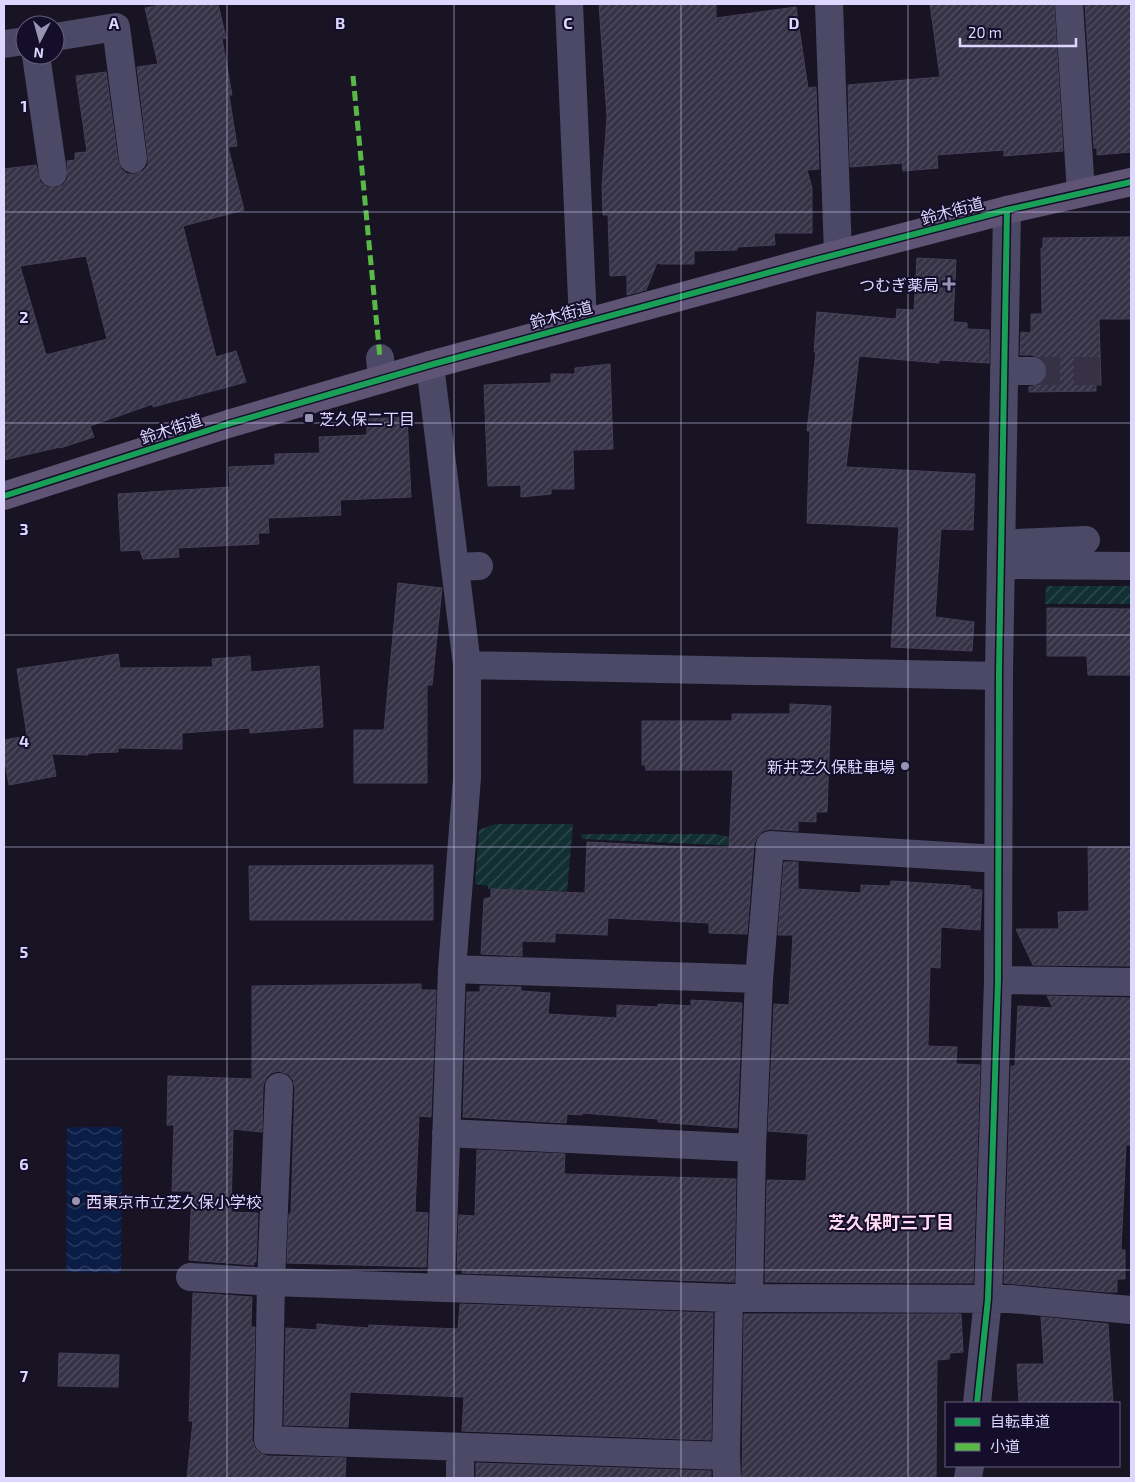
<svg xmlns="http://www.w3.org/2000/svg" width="1135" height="1482" viewBox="0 0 1135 1482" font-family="'Exo 2','Noto Sans JP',sans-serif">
<defs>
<pattern id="garden-furrows" width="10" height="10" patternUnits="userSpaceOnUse" patternTransform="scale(1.25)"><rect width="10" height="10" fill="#123032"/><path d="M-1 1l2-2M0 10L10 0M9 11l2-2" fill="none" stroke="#344d51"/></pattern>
<pattern id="water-waves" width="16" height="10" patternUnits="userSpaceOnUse" patternTransform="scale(1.25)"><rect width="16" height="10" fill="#091d47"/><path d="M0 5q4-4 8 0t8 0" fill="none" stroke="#2c3d63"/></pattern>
<pattern id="building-hatch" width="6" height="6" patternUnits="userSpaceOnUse" patternTransform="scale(1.25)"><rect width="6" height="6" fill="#363246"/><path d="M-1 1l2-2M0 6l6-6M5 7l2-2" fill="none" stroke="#534f62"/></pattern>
</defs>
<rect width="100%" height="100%" fill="#181424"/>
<!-- garden -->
<path fill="url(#garden-furrows)" d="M1046 586H1131V604H1045Z
M495 824H573L567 891 488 889V886L475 884 479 830Z
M581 834H714L735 838 744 846 582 839Z"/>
<!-- water -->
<path fill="url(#water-waves)" d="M67 1127H122L121 1273 66 1272Z"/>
<!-- building -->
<path fill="url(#building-hatch)" stroke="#453f58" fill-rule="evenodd" d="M164 4H218L226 38 222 39 232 95H229L237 146 228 147 244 210 183 226 216 357 236 351 246 382 153 407V404L90 426 94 437 60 448V447L4 460V169L36 165 40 182 47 187 56 188 63 185 68 178 67 161 75 160V153L87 152 76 76 106 72 118 161 121 169 127 174H135L143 171 148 165V157L137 67 158 64 145 8ZM86 256 107 339 46 355 20 266Z
M599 4H716V18L796 7 808 88 816 87 819 169 807 170 812 188V233H774L775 245 737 247V250L694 251V264H661L657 263 646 290 627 295V275L610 276 608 215H603L602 186 607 117Z
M930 4H1054L1063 151 1004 156V150L937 155 938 168 903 171 902 163 850 167 848 85 940 77Z
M1085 4H1131V152L1097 155V148H1094Z
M1131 237V319H1099L1101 385H1096V391L1029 392V387L1040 384 1046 378 1048 371 1046 364 1040 358 1032 355H1020L1021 332 1031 333V314H1042L1041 248H1043V238Z
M917 258 956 260 953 322 967 323V329L989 330V363L939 360V363L859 356 846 467 975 474 973 530 941 529 935 617 974 622 972 651 891 647 899 527 807 523 810 431H807L816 352H814L817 312 896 319 897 309 914 310Z
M610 364 613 449 573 450 574 489H551V494L521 497V485L488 486 484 385 551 383V374H575V368Z
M407 417 411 497 340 500 341 515 268 518 269 533H258L259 544 178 548 179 557 143 559 140 550 121 551 118 494 230 487 229 467 275 465V454L320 453 319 437 367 435V419Z
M398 583 442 588 432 685H427V783H354V730H384Z
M1047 608 1131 609V675H1088L1087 656H1047Z
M118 654 120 668 213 667 212 659 250 656 251 672 319 666 323 727 250 733V728L182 733V749L118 748V752L88 753V755L52 754 56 776 9 785 4 756V740L27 736 17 669Z
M790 704 831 706 827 812H816V822L798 821V831L770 829 763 831 757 837 754 844 747 934 709 933V923L608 918 607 935 555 933V942L522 941V956L481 954 484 899 491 897V889L585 893 587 842 729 849 733 770H646L645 765H642V721H732V714H790Z
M1088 847H1131V966L1033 965 1016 929H1059L1058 912 1089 911Z
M784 862H798V889L861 893V885L890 886 891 881 970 886V889L982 890 980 930 941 927 940 968 930 967 928 1046 957 1047 956 1064 980 1065 973 1283 765 1282 767 1180 806 1181 808 1134 768 1131 774 1004 789 1005 793 935H778Z
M433 865V920H250L249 866Z
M421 984V990H436L431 1117 419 1116 415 1212 428 1213 426 1267 287 1263 289 1214H291L295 1088 293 1080 288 1074 279 1071 271 1073 266 1078 263 1086 262 1132 233 1129 231 1212 258 1213 256 1262H254V1265L189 1260 192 1191H172L174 1125H167L168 1076 252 1079V986Z
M480 986 521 987V991L550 993 548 1014 617 1018V1005L658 1007V1004L691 1006V1000L742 1003 737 1128 658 1122V1119L582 1113V1115L567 1114 566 1123 463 1117 467 992H480Z
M1047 996 1131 998 1130 1145H1126L1121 1250H1125V1279H1117V1292H1107L1004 1283 1011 1066H1015L1018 1006 1053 1008Z
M477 1150 565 1154 564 1174 736 1179 734 1282 462 1273 463 1269 457 1268 459 1215 475 1216Z
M193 1293 252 1297 251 1327H255L252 1440 255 1448 260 1453 267 1456 346 1458 345 1478H187L193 1421H189Z
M460 1304 713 1313 711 1440 462 1431 464 1397 350 1392 348 1427 284 1425 286 1328 317 1330V1324L368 1328 369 1325 458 1329Z
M744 1314H961L963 1352 950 1353 949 1359 937 1360 936 1478H742Z
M1041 1317 1108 1324 1113 1403H1019L1017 1364H1044Z
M59 1353 119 1355 118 1387 58 1386Z
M476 1463 711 1471V1478H476Z"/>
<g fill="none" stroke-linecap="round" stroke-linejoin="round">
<!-- minor-tunnel -->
<path stroke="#363145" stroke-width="28" stroke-dasharray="28 14" stroke-linecap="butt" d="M1032 371H1100"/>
<!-- minor -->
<path stroke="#4b4965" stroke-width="28" d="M569 4 583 322
M829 4 838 254
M1069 4 1081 193
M55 37 116 27 133 159
M4 44 25 41
M36 55 53 173
M380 358 382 379
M430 365 467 665V778L452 969 441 1288
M1004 371H1032
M1002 541 1016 543 1086 540
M1001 565 1131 566
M455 567 479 566
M467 665 999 676
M452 969 759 979
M998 980 1131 982
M279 1087 271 1282 268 1440 726 1456
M446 1133 752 1148
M190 1277 271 1282 729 1298 1011 1299 1131 1310
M749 1298 752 1148 759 979 770 845 998 859
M977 1403 988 1299 998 980 999 671 1007 210
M460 1478V1447
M727 1478 726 1456 729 1298
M968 1478 970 1466"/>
<!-- major -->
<path stroke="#605475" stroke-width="28" d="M4 496 228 424 430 365 815 260 1007 210 1131 182"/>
<!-- quiet -->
<path stroke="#58b947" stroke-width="5" stroke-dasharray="10 5" stroke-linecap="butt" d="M353 76 380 358"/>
<!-- cycleway casing -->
<g stroke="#140e2a" stroke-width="9">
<path id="cycleway" d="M4 496 228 424 430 365 815 260 1007 210 1131 182
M977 1403 988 1299 998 980 999 671 1007 210"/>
</g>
<!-- cycleway -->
<use href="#cycleway" stroke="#1a9f57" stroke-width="6"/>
</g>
<!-- grid -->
<path fill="none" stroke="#ddd7ff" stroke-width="1" stroke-opacity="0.55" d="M227 4V1478M454 4V1478M681 4V1478M908 4V1478M4 212H1131M4 423H1131M4 635H1131M4 847H1131M4 1059H1131M4 1270H1131"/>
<!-- markers -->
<g fill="#9893b2" stroke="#140e2a" stroke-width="2">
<path d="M946.5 276.5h5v5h5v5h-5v5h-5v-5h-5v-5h5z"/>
<rect x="304" y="413" width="10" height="10" rx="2.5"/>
<circle cx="905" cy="766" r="5"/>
<circle cx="76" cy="1201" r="5"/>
</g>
<g text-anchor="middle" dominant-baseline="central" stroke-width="4" stroke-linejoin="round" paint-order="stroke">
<!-- street labels -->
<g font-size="16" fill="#ddd7ff" stroke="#140e2a">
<text transform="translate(952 210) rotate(-15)">鈴木街道</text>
<text transform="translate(561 314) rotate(-15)">鈴木街道</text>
<text transform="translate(171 428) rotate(-18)">鈴木街道</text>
</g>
<!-- poi labels -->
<g font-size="16" fill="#ddd7ff" stroke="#140e2a" text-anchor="end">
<text x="939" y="284">つむぎ薬局</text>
<text x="319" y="418" text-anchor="start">芝久保二丁目</text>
<text x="895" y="766">新井芝久保駐車場</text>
<text x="86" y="1201" text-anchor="start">西東京市立芝久保小学校</text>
</g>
<!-- neighbourhood labels -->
<g font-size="18" font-weight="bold" fill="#ffd9f0" stroke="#140e2a">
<text x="891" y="1222">芝久保町三丁目</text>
</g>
</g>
<g font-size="16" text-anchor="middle" font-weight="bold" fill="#ddd7ff" stroke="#140e2a" stroke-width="4" stroke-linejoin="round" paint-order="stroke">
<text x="114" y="29">A</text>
<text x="340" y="29">B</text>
<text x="568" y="29">C</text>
<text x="794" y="29">D</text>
<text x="24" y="112">1</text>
<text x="24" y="323">2</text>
<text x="24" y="535">3</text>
<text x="24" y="747">4</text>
<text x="24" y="958">5</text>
<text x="24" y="1170">6</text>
<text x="24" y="1382">7</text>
</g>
<!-- border -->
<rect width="1135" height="1482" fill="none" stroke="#ddd7ff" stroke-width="10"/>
<!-- legend -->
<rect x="945" y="1402" width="175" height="65" fill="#140e2a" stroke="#645e7f"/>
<rect x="955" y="1418" width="25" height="8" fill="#1a9f57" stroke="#645e7f"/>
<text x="990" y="1427" font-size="15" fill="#ddd7ff">自転車道</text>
<rect x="955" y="1443" width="25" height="8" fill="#58b947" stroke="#645e7f"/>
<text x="990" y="1452" font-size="15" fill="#ddd7ff">小道</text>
<!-- north arrow -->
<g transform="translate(40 40) rotate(186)"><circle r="24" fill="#140e2a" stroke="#645e7f"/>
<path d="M0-4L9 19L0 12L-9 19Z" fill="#9893b2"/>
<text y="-8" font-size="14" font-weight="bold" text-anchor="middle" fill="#ddd7ff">N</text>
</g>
<!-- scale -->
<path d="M960 38v8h116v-8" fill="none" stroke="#ddd7ff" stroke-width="2.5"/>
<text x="968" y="38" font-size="15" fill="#ddd7ff" stroke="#140e2a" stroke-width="4" paint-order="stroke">20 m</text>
</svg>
